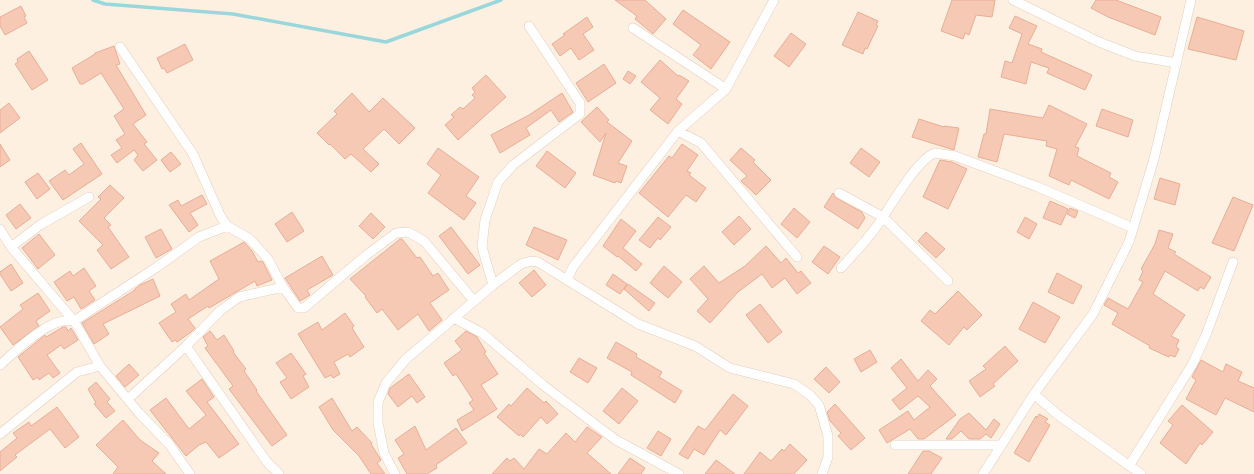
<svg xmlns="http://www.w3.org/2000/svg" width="1254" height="474" viewBox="0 0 1254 474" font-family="'Archivo Narrow',sans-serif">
<rect width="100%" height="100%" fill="#fef0e0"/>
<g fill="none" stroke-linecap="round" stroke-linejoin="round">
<!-- stream -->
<path stroke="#99d7dc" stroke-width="3.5" d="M93 0 105 4 233 14 386 42 501 0"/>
</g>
<!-- building -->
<path fill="#f6c9b5" stroke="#eaad95" d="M615 0H645L666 19 653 34 635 19 637 16Z
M952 0H995L992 17 976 15 969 35 965 33 963 39 941 31Z
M1096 0H1116L1161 17 1155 35 1108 17 1091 8Z
M21 6 26 16 24 17 27 23 5 35 0 26V17Z
M683 10 730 42 711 69 693 55 701 45 673 24Z
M858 12 878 21 876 25 878 26 867 49 865 48 863 54 842 45Z
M1015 16 1037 26 1028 44 1042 49 1041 52 1092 75 1085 90 1047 73 1049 68 1031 62 1026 84 1001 77 1005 61 1012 63 1022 34 1009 28Z
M587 17 593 27 583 34 594 50 579 60 571 48 560 56 552 44 565 35 563 34Z
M1197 17 1244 31 1236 60 1188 49Z
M791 33 806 44 789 67 774 56Z
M185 44 193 60 167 73 164 68 162 69 157 58Z
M114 46 120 64 116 65 146 115 133 124 147 142 144 144 157 160 143 171 134 160 138 155 134 150 117 163 111 155 122 148 116 140 125 134 114 116 124 109 101 73 83 84H80L72 68 95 54V53Z
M29 51 48 80 32 90 15 64 18 62 17 59Z
M660 60 678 76 679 75 689 81 676 99 682 104 668 124 650 110 660 98 641 82Z
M604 64 616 83 588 102 576 83Z
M628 71 636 76 630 84 623 79Z
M486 75 506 97 458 140 445 125 454 117 451 115 460 107 463 109 475 98 472 95 475 92 472 88Z
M352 93 369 112 383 98 415 128 399 144 384 129 363 149 379 164 371 172 351 154 345 159 330 144 329 145 317 133 337 114 334 111Z
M562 93 573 112 559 122 551 110 526 128 530 135 500 153 491 135 529 115Z
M9 103 20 118 0 133V110Z
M1049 105 1087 124 1075 147 1079 148 1077 156 1111 173 1109 177 1118 182 1109 199 1071 180 1069 185 1049 176 1057 149 1046 146 1047 141 1004 134 997 162 978 157 984 134H986L990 109 1043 118Z
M597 107 609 120 607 122 632 141 618 163 627 166 621 183 616 181 615 183 593 175 606 133 600 142 581 122Z
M1102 109 1133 120 1128 137 1096 126Z
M919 119 944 127V126L959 128 954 150 912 137Z
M81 143 102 174 63 200 49 181 65 170 69 175 84 164 73 149Z
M0 144 10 160 0 167Z
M682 144 698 155 687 171 691 173 689 175 706 188 696 202 686 195 668 217 639 193 669 156 672 158Z
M438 148 479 177 466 196 476 203 464 220 428 193 441 175 427 164Z
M741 148 755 160 753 162 771 180 756 195 741 181 747 176 730 160Z
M861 148 880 162 869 177 850 163Z
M547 151 576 173 565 188 536 166Z
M171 152 181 164 170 172 161 160Z
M940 160 952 162 967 169 948 209 923 197Z
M38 173 50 189 37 199 25 182Z
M1160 178 1180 184 1175 205 1154 199Z
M110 185 124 198 104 218 111 225 108 227 129 257 111 269 97 250 103 245 79 221 101 199 98 197Z
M833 193 836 198 862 212 865 218 858 229 824 207Z
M202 195 207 204 190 213 198 225 189 232 169 205 178 200 181 206Z
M1233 197 1253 205 1234 251 1212 243Z
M1050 201 1068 209 1061 225 1043 218Z
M20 204 31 218 16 229 6 215Z
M794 208 810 222 797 238 781 224Z
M1070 208 1078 211 1075 218 1067 214Z
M292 212 304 231 287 242 275 224Z
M371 213 385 227 373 239 359 226Z
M739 216 751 229 734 245 722 232Z
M658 217 671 227 660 240 658 238 650 248 639 240Z
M1025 217 1037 224 1029 239 1017 232Z
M621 219 636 231 623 248 642 264 636 271 618 256 617 257 603 246Z
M451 227 480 265 468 274 439 236Z
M534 227 567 240 558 260 526 245Z
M161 229 172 249 156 258 145 237Z
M1159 230 1173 234 1168 248 1176 252 1174 254 1211 277 1204 289 1200 287 1198 291 1165 271 1153 294 1185 315 1171 336 1179 340 1176 347 1179 349 1175 357 1170 355 1169 357 1149 348 1150 346 1112 324 1118 313 1104 305 1108 298 1128 309 1143 282 1139 280 1143 271 1141 269 1155 244Z
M926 232 945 249 936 258 918 241Z
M39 234 55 255 38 269 22 248Z
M400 239H402L417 258 420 257 433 276 438 273 449 290 430 303 442 320 429 331 418 314 398 330 382 309 377 313 365 297 366 296 350 279Z
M244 242 252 251 258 262 261 261 263 262 272 280 257 286 255 281 209 308 208 306 188 319 195 328 191 332 177 342 175 340 172 342 159 323 176 312 171 304 186 294 189 300 219 279 210 261Z
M766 246 781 263 786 258 798 273 801 271 811 283 797 294 785 278 772 288 762 274 738 292 710 323 697 311 708 299 690 279 704 266 719 283 745 266Z
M824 246 840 257 828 274 812 262Z
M322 256 333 275 307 290 310 295 300 301 285 278Z
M11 264 23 283 11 291 0 274V272Z
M664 266 682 282 668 298 650 283Z
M84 268 96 286 89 291 95 300 81 309 74 297 67 301 54 282 70 271 73 276Z
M534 270 546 285 532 297 519 283Z
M1057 273 1082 286 1073 304 1048 292Z
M613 274 627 284 620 294 606 285Z
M153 279 160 296 103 324 109 334 94 344 82 323 135 290V289L140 285Z
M628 284 655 303 649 311 624 289Z
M958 291 982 315 967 330 964 327 949 345 921 321 930 310 935 314Z
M38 293 50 311 36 321 39 326 13 345 0 327 23 309 20 305Z
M1033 302 1060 317 1045 343 1019 329Z
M760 304 782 332 768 343 746 315Z
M345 313 354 326 352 328 364 347 350 357 348 354 334 362 340 374 333 378 331 375 325 378 298 334 318 322 322 330Z
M63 327H66L68 331 71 328 78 340 64 349 61 345 47 355 60 373 53 378 49 373 39 380 38 377 33 380 18 357 45 335 46 337Z
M210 331 217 340 224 335 234 351 233 352 246 369 244 371 257 390 256 391 287 435 272 446 229 389 233 386 205 348 208 346 203 337Z
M466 331 477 337 486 352 484 353 498 374 481 385 497 409 462 431 457 420 474 410 469 403 473 400 456 374 453 376 444 363 462 350 455 341Z
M616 342 637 354 636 357 662 372 659 377 682 391 675 403 631 375 632 372 607 358Z
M1005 346 1018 361 993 384 995 386 980 397 969 381 986 369 983 366Z
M870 350 877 362 861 372 854 359Z
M291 353 306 374 303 376 309 387 291 399 280 382 287 378 276 363Z
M579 358 597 368 588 383 570 372Z
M901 359 918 381 928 370 937 379 930 386 956 415 924 439H918L910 429 887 443 879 430 908 411 914 420 930 407 918 396 900 410 892 400 907 388 891 368Z
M1201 360 1223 372 1226 364 1242 372 1238 381 1254 388V412L1225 398 1216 415 1186 399 1196 380 1192 377Z
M129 364 139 375 125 387 116 376Z
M826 367 840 382 829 393 814 379Z
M409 374 425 397 417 403 412 396 398 407 388 394 390 388Z
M202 379 214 397 207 402 239 444 219 458 206 442 199 445 186 456 150 410 166 398 189 429 206 415 186 391Z
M96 382 110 399 107 402 115 411 106 418 94 404 96 403 88 389Z
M527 388 544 403 546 401 558 414 547 424 541 417 523 437 520 434 519 436 497 417 509 404 511 406Z
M622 388 638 401 619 424 603 411Z
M733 394 748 406 726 435 720 430 704 455 694 449 688 459 679 454 698 426 705 430Z
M332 398 352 431 357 427 372 443 371 444 381 460 377 463 385 474H371L359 456 333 430 319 407Z
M835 404 865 438 851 450 838 436 841 433 830 421 827 412Z
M1182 405 1213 432 1202 445 1200 443 1186 464 1160 443 1173 425 1168 421Z
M57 407 79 437 65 448 50 429 15 455 17 457 0 471V452L17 438 13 433 29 422 31 426Z
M969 413 986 430 994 419 1000 424 991 438 986 434 980 439H969L961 431 952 439H946L960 419Z
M1039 414 1048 419 1045 422 1050 425 1029 462 1014 453 1036 416 1037 418Z
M123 420 140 440 159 453 152 461 166 474H113L118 467 96 445Z
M415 426 426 450 456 428 467 443 436 465 437 468 427 474H407L398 458 404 454 395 440Z
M587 427 602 437 587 453 611 474H492L507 458 510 461 514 458 524 469 539 449 547 454 566 433 575 442Z
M658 431 671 439 661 456 647 448Z
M790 444 807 460 794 474H744L760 452 771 461 782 449 784 451Z
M923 451H929L942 458 931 474H908Z
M630 458 645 468 641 474H618Z
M716 460 735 474H705Z"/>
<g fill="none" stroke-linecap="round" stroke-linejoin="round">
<!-- minor casing -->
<g stroke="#e5cdbe" stroke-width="10">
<path id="minor" d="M1013 0 1099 42 1135 56 1177 63
M633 28 726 89
M120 47 193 154 220 215 227 226 250 239 268 259 283 287 298 308H304L365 256 396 233 408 232 424 241 474 301
M678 131 701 143 797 257
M839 193 883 217 948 281
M0 229 11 247 74 321 157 267 199 237 227 226
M11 247 40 225 89 197
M841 268C853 255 866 241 877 226 889 209 917 159 935 153L955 156 1038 187 1133 228
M567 280 573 267 678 131 726 89 774 0
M493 285 482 247 485 220 498 182 513 165 580 114V103L529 26
M454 318 482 333 543 385 616 440 679 474
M186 346 220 311 239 297 283 287
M0 365C16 351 51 315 74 321L100 366 139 413 169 444 190 474
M1034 394 1058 415 1141 474
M128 399 186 346 267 462 279 474
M0 434 77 372 100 366
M895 445H1001
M1129 466 1192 365 1206 335 1233 262
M395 474 384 453 378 423V402L386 383 406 359 493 285 521 264 531 261 538 262 638 324 695 346 730 368 794 384 810 395 819 405 828 436V457L822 474
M983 474 1034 394 1093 314 1129 242 1154 159 1191 0"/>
</g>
<!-- minor -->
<use href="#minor" stroke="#fff" stroke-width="9"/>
</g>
</svg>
